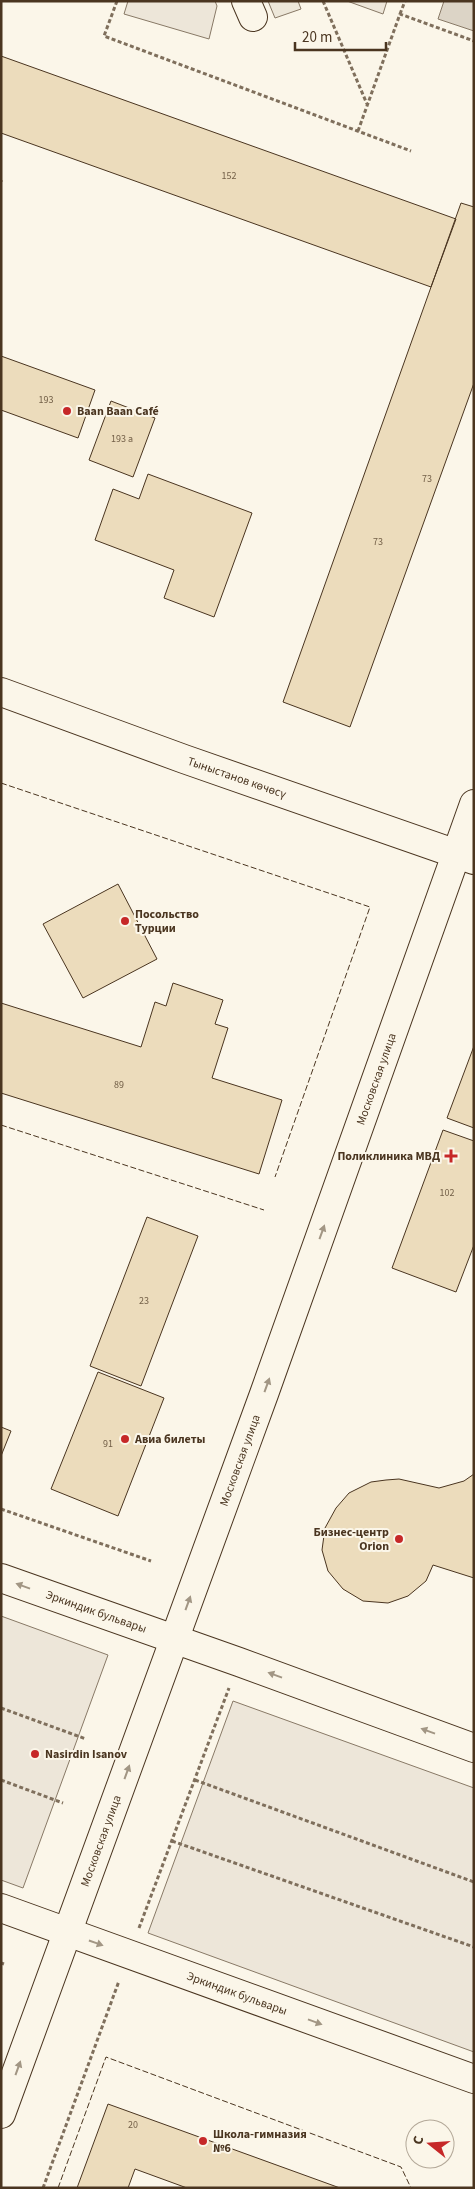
<svg xmlns="http://www.w3.org/2000/svg" width="475" height="2189" viewBox="0 0 475 2189" font-family="'Source Sans 3',sans-serif">
<rect width="100%" height="100%" fill="#fbf6e9"/>
<!-- green -->
<path fill="#ede6d9" stroke="#887966" d="M128 1H215L217 6 209 39 124 14Z
M347 1H387L383 14Z
M1 1616 108 1655 23 1888 1 1880Z
M233 1701 474 1788V2052L148 1933Z"/>
<!-- parking -->
<path fill="#ede7d9" stroke="#887966" d="M268 1H298L301 9 275 18Z"/>
<!-- water -->
<path fill="#dcd4c6" stroke="#887966" d="M444 1H474V31L438 19Z"/>
<!-- building -->
<path fill="#ecdcbc" stroke="#4a3520" d="M1 56 456 219 431 287 1 133Z
M461 203 474 207V383L350 727 283 702Z
M1 356 95 390 78 438 1 410Z
M111 401 155 418 133 477 89 460Z
M148 474 252 513 214 617 164 598 174 570 95 540 113 489 139 499Z
M118 884 157 959 83 998 43 924Z
M173 983 223 1000 215 1024 228 1028 212 1078 282 1100 259 1174 1 1093V1003L141 1047 155 1002 166 1006Z
M474 1046V1128L447 1118Z
M443 1130 474 1141V1245L456 1292 392 1268Z
M147 1217 198 1236 141 1386 90 1366Z
M98 1372 164 1398 118 1516 51 1489Z
M1 1427 11 1431 1 1456Z
M474 1474V1578L433 1565 426 1581 408 1596 388 1603 363 1601 343 1589 328 1571 322 1550 325 1528 336 1508 349 1493 371 1482 386 1480 399 1479 439 1488 464 1481Z
M108 2104 340 2188H187L135 2169 128 2188H77Z"/>
<g fill="none" stroke-linecap="round" stroke-linejoin="round">
<!-- minor casing -->
<g stroke="#4a3520" stroke-width="30">
<g id="minor">
<path d="M246 1 253 17"/>
<path id="s1" d="M1 692 184 759 474 860"/>
<path id="s2" d="M1 1578 239 1662 474 1748"/>
<path id="s3" d="M1 1908 474 2079"/>
</g>
</g>
<!-- major casing -->
<g stroke="#4a3520" stroke-width="30">
<g id="major">
<path id="s4" d="M1 2114 264 1394 474 804"/>
</g>
</g>
<!-- path -->
<path stroke="#7f6f5c" stroke-width="3" stroke-dasharray="4 2.5" stroke-linecap="butt" d="M117 1 104 36 411 151
M323 1 367 104
M400 14 405 1
M358 131 400 14 474 41
M1 182V180
M1 1509 151 1561
M1 1708 86 1739
M1 1780 63 1803
M195 1780 474 1882
M172 1841 474 1947
M139 1928 229 1688
M1 1963 4 1964
M43 2188 119 1981"/>
<!-- minor -->
<use href="#minor" stroke="#fbf6e9" stroke-width="28"/>
<!-- major -->
<use href="#major" stroke="#fbf6e9" stroke-width="28"/>
<!-- fence -->
<path stroke="#4a3520" stroke-width="1" stroke-dasharray="6 2.5" stroke-linecap="butt" d="M1 783 370 907 275 1177
M1 1125 264 1210
M58 2188 106 2057 401 2167 411 2188"/>
</g>
<!-- one-way arrows -->
<defs><path id="oneway-solid" d="M-6-.8H1V-3.2L6.5 0L1 3.2V.8H-6Z" transform="scale(1.25)"/></defs>
<g fill="#a29684">
<use href="#oneway-solid" transform="translate(322 1232) rotate(-70)"/>
<use href="#oneway-solid" transform="translate(267 1385) rotate(-70)"/>
<use href="#oneway-solid" transform="translate(23 1586) rotate(-160)"/>
<use href="#oneway-solid" transform="translate(188 1603) rotate(-70)"/>
<use href="#oneway-solid" transform="translate(275 1675) rotate(-160)"/>
<use href="#oneway-solid" transform="translate(428 1731) rotate(-160)"/>
<use href="#oneway-solid" transform="translate(127 1772) rotate(-70)"/>
<use href="#oneway-solid" transform="translate(96 1943) rotate(19)"/>
<use href="#oneway-solid" transform="translate(315 2022) rotate(20)"/>
<use href="#oneway-solid" transform="translate(18 2068) rotate(-70)"/>
</g>
<!-- markers -->
<g fill="#c62828" stroke="#fbf6e9" stroke-width="2">
<circle cx="67" cy="411" r="5"/>
<circle cx="125" cy="921" r="5"/>
<path d="M448.5 1148.5h5v5h5v5h-5v5h-5v-5h-5v-5h5z"/>
<circle cx="125" cy="1439" r="5"/>
<circle cx="399" cy="1539" r="5"/>
<circle cx="35" cy="1754" r="5"/>
<circle cx="203" cy="2141" r="5"/>
</g>
<g text-anchor="middle" dominant-baseline="central" stroke-width="4" stroke-linejoin="round" paint-order="stroke">
<!-- number labels -->
<g font-size="10" fill="#725f47">
<text x="229" y="176">152</text>
<text x="46" y="400">193</text>
<text x="122" y="439">193 а</text>
<text x="427" y="479">73</text>
<text x="378" y="542">73</text>
<text x="119" y="1085">89</text>
<text x="447" y="1193">102</text>
<text x="144" y="1301">23</text>
<text x="108" y="1444">91</text>
<text x="133" y="2125">20</text>
</g>
<!-- poi labels -->
<g font-size="12" font-weight="bold" fill="#4a3520" stroke="#fbf6e9" text-anchor="start">
<text x="77" y="411">Baan Baan Café</text>
<text x="135" y="914">Посольство<tspan x="135" dy="14">Турции</tspan></text>
<text x="440" y="1156" text-anchor="end">Поликлиника МВД</text>
<text x="135" y="1439">Авиа билеты</text>
<text x="389" y="1532" text-anchor="end">Бизнес-центр<tspan x="389" dy="14">Orion</tspan></text>
<text x="45" y="1754">Nasirdin Isanov</text>
<text x="213" y="2134">Школа-гимназия<tspan x="213" dy="14">№6</tspan></text>
</g>
<!-- street labels -->
<g font-size="12" fill="#4a3520" stroke="#fbf6e9">
<text stroke="none"><textPath href="#s1" startOffset="251">Тыныстанов көчөсү</textPath></text>
<text stroke="none"><textPath href="#s4" startOffset="1101">Московская улица</textPath></text>
<text stroke="none"><textPath href="#s4" startOffset="696">Московская улица</textPath></text>
<text stroke="none"><textPath href="#s2" startOffset="101">Эркиндик бульвары</textPath></text>
<text stroke="none"><textPath href="#s4" startOffset="291">Московская улица</textPath></text>
<text stroke="none"><textPath href="#s3" startOffset="251">Эркиндик бульвары</textPath></text>
</g>
</g>
<!-- border -->
<rect width="475" height="2189" fill="none" stroke="#4a3520" stroke-width="5"/>
<!-- north arrow -->
<g transform="translate(430 2144) rotate(287)"><circle r="24" fill="#fbf6e9" stroke="#b4a999"/>
<path d="M0-4L9 19L0 12L-9 19Z" fill="#c62828"/>
<text y="-8" font-size="14" font-weight="bold" text-anchor="middle" fill="#4a3520">С</text>
</g>
<!-- scale -->
<path d="M295 42v8h91v-8" fill="none" stroke="#4a3520" stroke-width="2.5"/>
<text x="302" y="42" font-size="15" fill="#4a3520" stroke="#fbf6e9" stroke-width="4" paint-order="stroke">20 m</text>
</svg>
